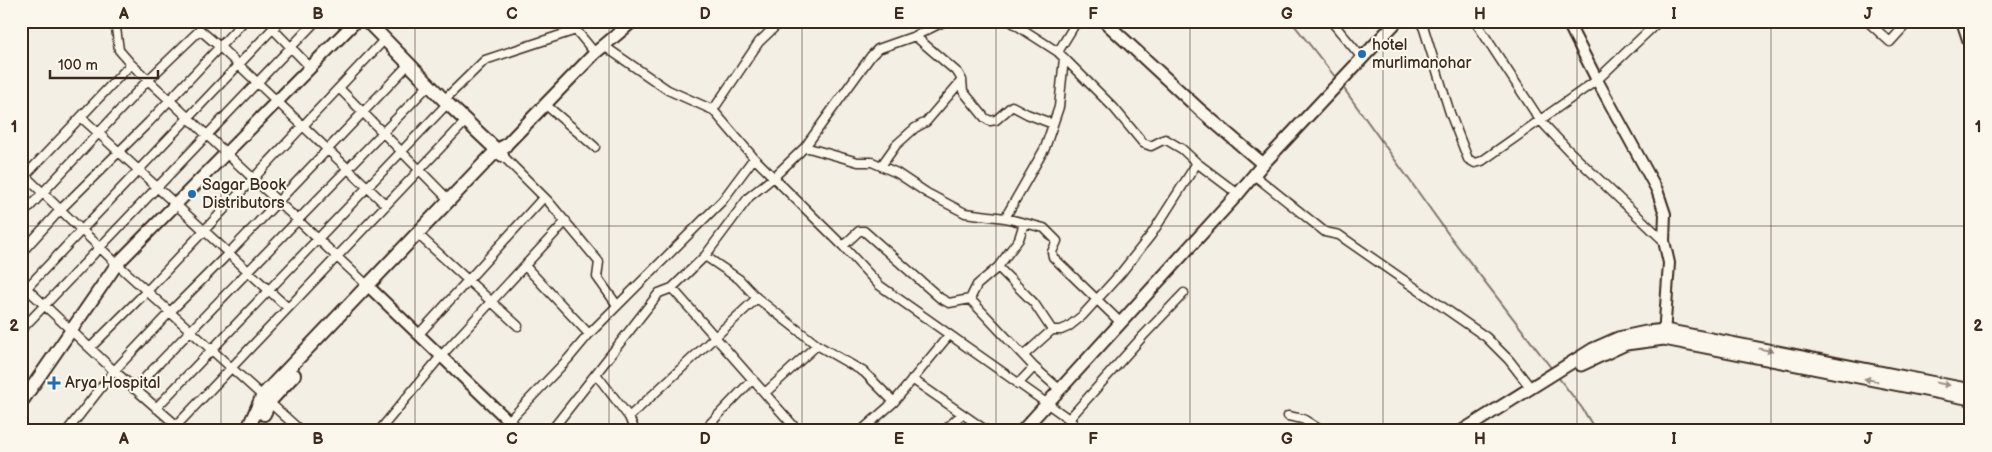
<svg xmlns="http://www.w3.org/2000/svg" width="1992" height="452" viewBox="0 0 1992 452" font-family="'Balsamiq Sans',sans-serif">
<rect width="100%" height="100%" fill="#f3efe4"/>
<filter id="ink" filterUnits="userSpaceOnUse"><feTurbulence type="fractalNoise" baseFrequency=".02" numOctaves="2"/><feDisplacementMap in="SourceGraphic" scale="10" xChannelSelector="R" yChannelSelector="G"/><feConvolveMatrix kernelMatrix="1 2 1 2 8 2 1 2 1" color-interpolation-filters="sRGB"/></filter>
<g filter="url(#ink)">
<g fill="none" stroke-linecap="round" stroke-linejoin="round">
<!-- stream -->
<path stroke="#817468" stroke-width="2" d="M1291 21 1336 78
M1342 86 1449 235 1552 369
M1558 377 1582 408 1596 431"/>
<!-- minor casing -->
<g stroke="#3b2a1e" stroke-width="11">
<path id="minor" d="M115 21 119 50 131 64 367 285
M572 21 576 30 595 53
M1010 21 1058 52 1114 108 1143 143 1151 146 1165 139 1182 149 1197 163 1238 194
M1331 21 1363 59
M1420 21 1424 29 1450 113 1468 159 1475 163 1482 161 1597 80 1659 21
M1475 21 1540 120 1568 150 1664 241
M1867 21 1890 42 1909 21
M273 29 310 67
M915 36 958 73 962 80 963 91 985 118 990 121 996 120 1012 106 1027 114 1053 124
M604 46 668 90 713 110 754 158 843 246 879 285 1069 419 1080 431
M1058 52 1077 21
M339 88 449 200
M444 100 485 60 576 30
M546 105 595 147
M713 110 759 42 781 21
M81 117 288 308
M805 147 858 162H872L897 173 927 193 965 213 1005 218 1044 228 1057 241 1052 252 1053 257 1121 323
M502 155 549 202 599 262 597 277 617 305
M881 166 896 145 915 128 926 122 962 80
M21 172 117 264 301 431
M1254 175 1325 232 1339 235 1486 337 1509 360 1530 387
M21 180 131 64
M21 216 148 80 200 30 220 47 386 205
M1005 218 1045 148 1059 107 1064 58
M423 239 518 326
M843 246 859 231H864L940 298 949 303 970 299 1034 367 1059 389
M21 253 61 209 149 122 244 21
M705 256 739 279 757 298 817 345 864 372 894 402
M525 266 589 334
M998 267 1034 303 1052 330
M21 283 111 368 183 431
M672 288 798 431
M21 294 280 21
M970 299 977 285 998 267 1019 239 1024 223
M21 330 316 21
M419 334 544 197
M90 348 147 291 385 39
M1024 355 1052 330H1061L1068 327 1082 316 1121 273 1151 235 1197 163
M596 374 629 417 635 431
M912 379 987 431
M1018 384 1034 367
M134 389 429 85
M765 393 817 345
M156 408 448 103
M1288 416 1303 419 1322 431
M629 417 757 298
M1069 419 1143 336 1184 293
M176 426 466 121
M67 431 114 371 170 312 229 253 409 64
M379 431 441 356 566 221
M499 431 568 359 589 334 722 201 754 158
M551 431 659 293 672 288 705 256 749 197 774 177 805 147 871 56 878 49 915 36 945 21
M703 431 753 379
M861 431 894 402 949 335
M944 431 962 414"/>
</g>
<!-- tertiary casing -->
<g stroke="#3b2a1e" stroke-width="14">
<path id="tertiary" d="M1567 21 1597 80 1657 190 1665 214 1664 241 1669 263 1664 336
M367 285 519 431"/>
</g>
<!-- secondary casing -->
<g stroke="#3b2a1e" stroke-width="15">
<path id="secondary" d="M1104 21 1200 110 1263 164
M505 146 595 53 633 21
M1581 365 1626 344 1664 339 1971 399
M21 403 117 264 356 21
M1022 431 1238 194 1263 164 1397 21
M1462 431 1593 349 1618 338 1646 332 1665 330 1971 390"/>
</g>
<!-- primary casing -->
<g stroke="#3b2a1e" stroke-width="16">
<path id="primary" d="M367 21 444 100 502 155
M264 414 270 401 294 375
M247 431 263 395 497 150 505 146"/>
</g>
<!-- trunk casing -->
<g stroke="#3b2a1e" stroke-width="16">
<path id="trunk" d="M1963 21 1971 45"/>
</g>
<!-- minor -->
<use href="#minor" stroke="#fbf7ec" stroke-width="8"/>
<!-- tertiary -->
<use href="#tertiary" stroke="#fbf7ec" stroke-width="10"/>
<!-- secondary -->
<use href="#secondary" stroke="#fbf7ec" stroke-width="11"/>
<!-- primary -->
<use href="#primary" stroke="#fbf7ec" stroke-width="12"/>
<!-- trunk -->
<use href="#trunk" stroke="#fbf7ec" stroke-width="12"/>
</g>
<!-- one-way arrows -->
<defs><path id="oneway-solid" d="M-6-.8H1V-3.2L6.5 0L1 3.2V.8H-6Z" transform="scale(1.25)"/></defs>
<g fill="#9b9085">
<use href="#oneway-solid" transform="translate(1766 350) rotate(11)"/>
<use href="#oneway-solid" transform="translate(1871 380) rotate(-169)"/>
<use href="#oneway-solid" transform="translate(1943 384) rotate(11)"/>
</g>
</g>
<!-- grid -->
<path fill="none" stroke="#3b2a1e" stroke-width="1" stroke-opacity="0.55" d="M221 21V431M415 21V431M609 21V431M802 21V431M996 21V431M1190 21V431M1383 21V431M1577 21V431M1771 21V431M21 226H1971"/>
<!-- markers -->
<g fill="#1f6fb2" stroke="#fbf7ec" stroke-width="2">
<circle cx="1362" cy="54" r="5"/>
<circle cx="192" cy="194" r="5"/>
<path d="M51.5 375.5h5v5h5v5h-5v5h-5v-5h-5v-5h5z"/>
</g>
<g text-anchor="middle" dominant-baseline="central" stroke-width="4" stroke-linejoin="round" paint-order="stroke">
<!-- poi labels -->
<g font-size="16" fill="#3b2a1e" stroke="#fbf7ec" text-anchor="start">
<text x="1372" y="45">hotel<tspan x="1372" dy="18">murlimanohar</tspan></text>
<text x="202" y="185">Sagar Book<tspan x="202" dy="18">Distributors</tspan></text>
<text x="65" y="383">Arya Hospital</text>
</g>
</g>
<!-- margin -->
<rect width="1992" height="452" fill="none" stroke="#fbf7ec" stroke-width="55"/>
<!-- scale -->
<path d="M50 70v8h108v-8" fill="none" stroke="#3b2a1e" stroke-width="2.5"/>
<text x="58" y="70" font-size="15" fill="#3b2a1e" stroke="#fbf7ec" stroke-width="4" paint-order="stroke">100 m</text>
<rect x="28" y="28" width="1936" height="396" fill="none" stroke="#3b2a1e" stroke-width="2"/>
<g font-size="16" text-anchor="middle" font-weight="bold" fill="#3b2a1e">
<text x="124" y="19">A</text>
<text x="318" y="19">B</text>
<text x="512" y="19">C</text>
<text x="705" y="19">D</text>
<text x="899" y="19">E</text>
<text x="1093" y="19">F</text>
<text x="1287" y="19">G</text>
<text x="1480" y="19">H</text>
<text x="1674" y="19">I</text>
<text x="1868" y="19">J</text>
<text x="14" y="132">1</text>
<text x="1978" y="132">1</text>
<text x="14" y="331">2</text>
<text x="1978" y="331">2</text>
<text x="124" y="444">A</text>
<text x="318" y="444">B</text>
<text x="512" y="444">C</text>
<text x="705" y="444">D</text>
<text x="899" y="444">E</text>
<text x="1093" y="444">F</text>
<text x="1287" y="444">G</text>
<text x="1480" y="444">H</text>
<text x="1674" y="444">I</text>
<text x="1868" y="444">J</text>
</g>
</svg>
